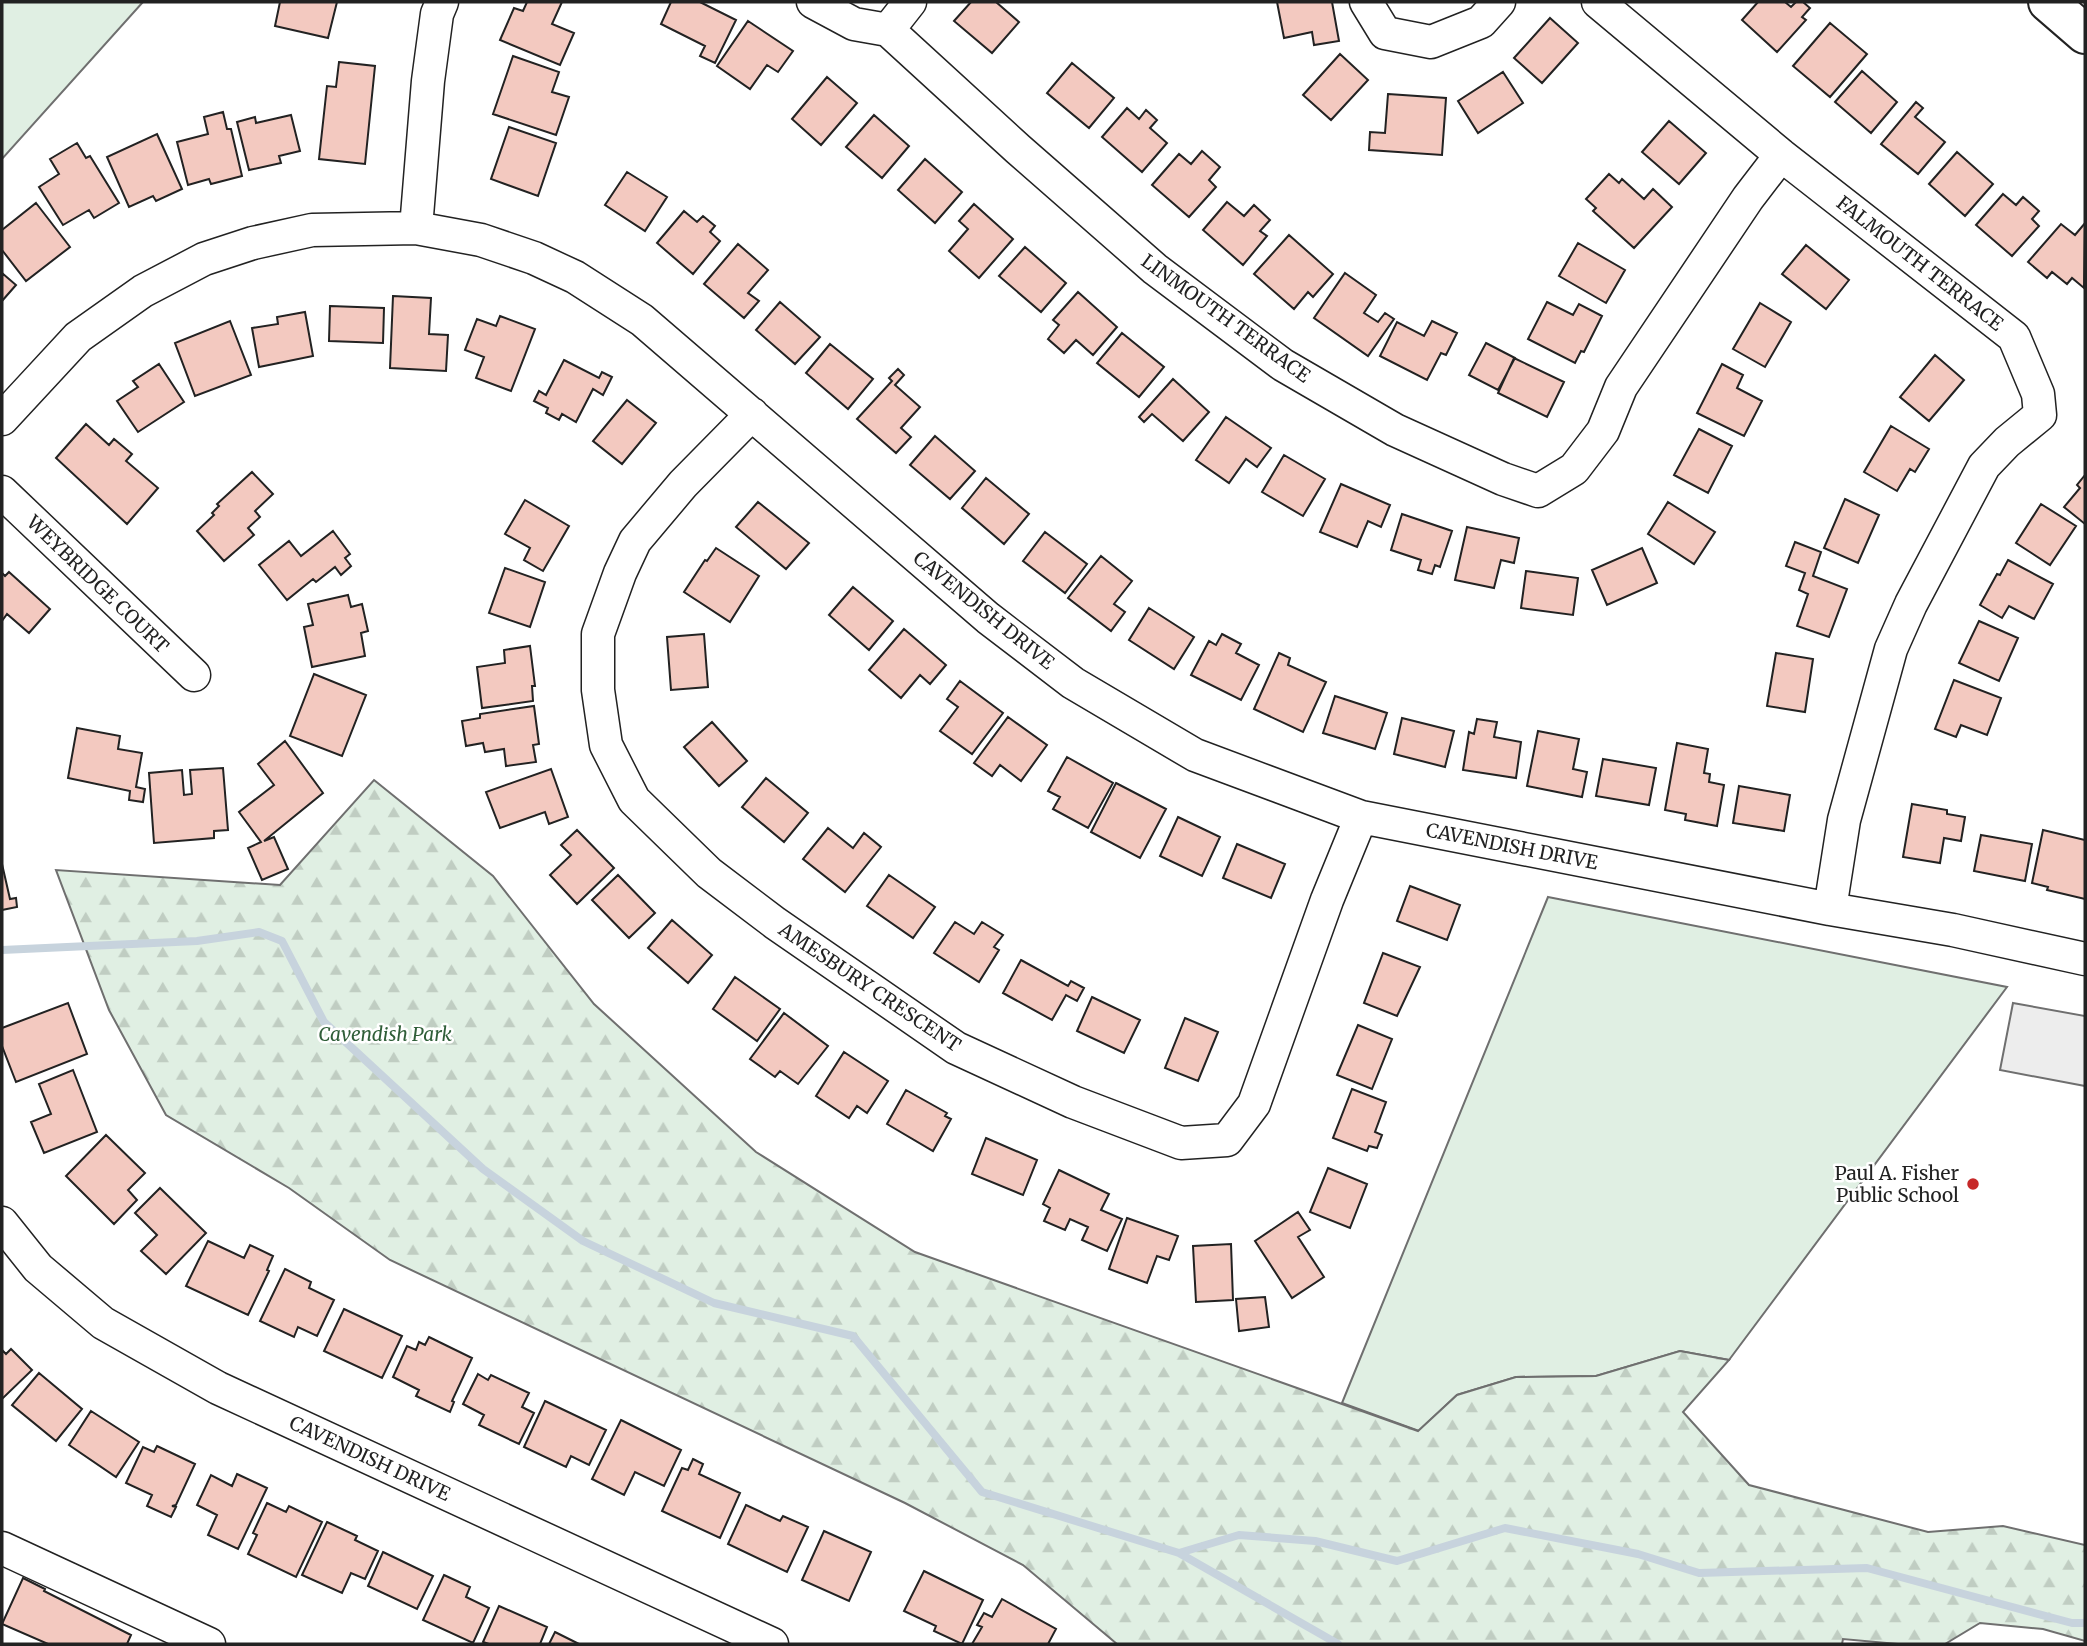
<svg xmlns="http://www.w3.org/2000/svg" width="2087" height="1646" viewBox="0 0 2087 1646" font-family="Merriweather,serif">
<defs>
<pattern id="forest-firs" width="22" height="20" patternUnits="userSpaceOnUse" patternTransform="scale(1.75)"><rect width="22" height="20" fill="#e0efe3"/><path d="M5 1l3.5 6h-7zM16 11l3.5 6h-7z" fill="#c0cdc2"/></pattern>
</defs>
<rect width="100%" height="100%" fill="#fff"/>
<!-- green -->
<path fill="#e0efe3" stroke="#6f6f6f" stroke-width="2" d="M2 2H143L2 159Z
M1548 897 2007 987 1729 1360 1680 1351 1596 1376 1516 1377 1457 1395 1419 1431 1342 1403Z"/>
<!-- forest -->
<path fill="url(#forest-firs)" stroke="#6f6f6f" stroke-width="2" d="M374 780 493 876 594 1004 756 1152 915 1252 1418 1431 1457 1395 1516 1377 1596 1376 1680 1351 1729 1360 1683 1412 1749 1485 1928 1532 2003 1526 2085 1545V1641L2043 1629 1980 1623 1945 1644H1898L1843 1639 1842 1644H1117L1023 1565 905 1503 390 1260 289 1188 166 1115 109 1010 56 870 280 885Z"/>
<!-- parking -->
<path fill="#ededed" stroke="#6f6f6f" stroke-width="2" d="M2013 1003 2085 1016V1086L2000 1070Z"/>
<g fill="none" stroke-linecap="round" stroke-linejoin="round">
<!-- stream -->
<path stroke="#c7d3dd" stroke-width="8" d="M2 950 197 941 259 932 282 941 324 1022 483 1169 583 1241 714 1303 853 1336 982 1492 1179 1553 1338 1644
M1179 1553 1239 1535 1315 1541 1397 1561 1505 1528 1638 1554 1699 1573 1867 1568 2072 1623H2085"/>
</g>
<!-- building -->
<path fill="#f3c9c0" stroke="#222" stroke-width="2" d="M280 2H337L328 38 275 26Z
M527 2H562L552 24 574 33 560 65 500 40 514 8 523 11Z
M671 2H700L736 20 715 63 700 56 705 46 661 24Z
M971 2H996L1019 22 992 53 954 21Z
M1277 2H1332L1339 41 1314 45 1312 32 1284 38Z
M1758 2H1785L1791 7 1796 2H1803L1810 8 1802 17 1806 20 1777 52 1742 20Z
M1550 18 1578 43 1542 83 1514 58Z
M748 21 793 51 778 72 767 65 750 89 717 66Z
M1830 23 1867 54 1830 97 1793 66Z
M1340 54 1368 80 1331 120 1303 95Z
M513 56 559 72 552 92 569 97 556 135 493 114Z
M339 62 375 66 365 164 319 159 327 86 336 87Z
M1072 63 1114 98 1089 128 1047 93Z
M1862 71 1897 102 1871 133 1835 102Z
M1503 72 1523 103 1478 133 1458 101Z
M827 77 857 103 821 145 792 119Z
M1388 94 1446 98 1442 155 1369 150 1370 132 1385 133Z
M1916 102 1923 108 1915 117 1945 142 1918 174 1881 144Z
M1127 108 1139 119 1146 110 1157 120 1150 128 1167 143 1142 172 1102 137Z
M223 112 227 129H231L242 176 211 184 209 179 188 185 177 142 208 134 204 117Z
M291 115 300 151 279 156 281 163 249 170 237 122 255 117 256 123Z
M874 115 909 146 882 178 846 147Z
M1669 121 1706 153 1679 184 1642 152Z
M509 127 556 143 538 196 491 179Z
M157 134 182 189 156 201 153 196 129 207 107 157Z
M77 143 86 158 90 156 119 203 94 218 89 210 63 225 39 187 59 174 50 159Z
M1202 151 1220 167 1209 180 1216 187 1189 217 1152 185 1179 154 1191 164Z
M1957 152 1993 184 1965 216 1929 184Z
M925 159 962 192 935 223 898 190Z
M627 172 667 197 645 231 605 205Z
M1609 174 1619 183 1622 179 1644 199 1653 189 1672 207 1634 248 1593 211 1596 208 1586 199Z
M2003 194 2016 205 2023 197 2039 211 2032 219 2039 226 2012 256 1976 225Z
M1227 202 1244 216 1254 205 1270 220 1260 231 1267 236 1243 265 1203 230Z
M36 203 70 247 26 281 2 250V230Z
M974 204 1013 239 979 278 949 251 968 229 959 221Z
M684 211 697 222 703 216 715 226 710 232 720 241 693 274 657 243Z
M2085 223 2084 288 2072 278 2067 284 2052 272 2047 278 2028 262 2061 224 2075 235Z
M1289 235 1333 274 1313 297 1308 292 1294 309 1254 274Z
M1578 243 1625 270 1606 303 1559 276Z
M738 244 768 270 748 293 759 301 744 318 704 284Z
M1806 245 1849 280 1826 309 1782 274Z
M1025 247 1066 283 1041 312 999 276Z
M2 273 16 285 2 301Z
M1345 273 1376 295 1364 313 1378 322 1385 313 1394 319 1368 356 1314 318Z
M1078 292 1117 327 1093 355 1076 340 1064 353 1048 339 1059 325 1053 320Z
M393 296 431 298 429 334 448 335 446 371 390 368Z
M780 302 820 337 795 364 756 330Z
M1547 302 1573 315 1579 304 1602 316 1584 352 1581 351 1575 363 1528 339Z
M1760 303 1791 322 1765 367 1733 349Z
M330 306 384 308 383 343 329 341Z
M305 312 313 356 259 367 252 328 278 324 277 317Z
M500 316 535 329 511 391 476 378 484 357 465 350 477 319 496 326Z
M230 321 251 375 195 396 175 343Z
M1432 321 1457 333 1446 355 1441 353 1427 380 1380 356 1397 322 1424 336Z
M1122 333 1164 367 1139 397 1097 363Z
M1486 343 1515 358 1498 390 1469 375Z
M830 344 873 379 848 409 806 373Z
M1935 355 1964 380 1929 421 1900 397Z
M1514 358 1564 382 1547 417 1498 393Z
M564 360 599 378 602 372 612 377 603 395 593 389 576 422 562 414 559 420 546 413 548 408 534 401 539 391 546 395Z
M159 364 184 402 138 432 117 401 138 387 133 381Z
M1722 364 1743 375 1737 388 1762 401 1744 436 1697 413Z
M898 369 904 375 895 385 920 407 901 428 911 437 896 453 857 419 892 381 889 378Z
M1173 379 1209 412 1183 441 1152 414 1144 422 1139 417Z
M627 400 656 423 622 464 593 441Z
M1226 417 1271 448 1257 467 1246 459 1229 483 1196 460Z
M86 424 109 445 114 439 132 454 126 461 158 488 127 524 56 458Z
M1891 426 1929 449 1915 472 1910 469 1897 491 1864 472Z
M1699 429 1732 446 1708 493 1674 475Z
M935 436 975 471 950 499 910 465Z
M1284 455 1325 479 1303 516 1262 492Z
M252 472 273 494 255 511 260 517 248 528 254 535 224 561 197 531 214 515 212 513 219 506 217 504Z
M2085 475V524L2064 507 2080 488 2077 485Z
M986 478 1029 514 1004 544 962 508Z
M1341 484 1390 505 1381 527 1368 521 1357 547 1320 532Z
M1845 499 1879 515 1858 563 1824 548Z
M525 500 569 526 543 571 524 560 530 548 505 534Z
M758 502 809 543 786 569 736 527Z
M1668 502 1715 532 1694 564 1648 534Z
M2041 504 2076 526 2050 565 2016 543Z
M1402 514 1452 531 1440 567 1435 565 1432 574 1418 570 1421 560 1391 550Z
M1467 527 1519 538 1514 563 1501 560 1494 588 1455 580Z
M333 531 350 554 345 558 351 566 341 575 335 567 316 582 313 579 287 600 259 565 289 541 301 556Z
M1045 532 1087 564 1065 593 1023 561Z
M1795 542 1821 552 1813 576 1847 589 1829 637 1797 626 1808 594 1799 590 1805 573 1786 566Z
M716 548 759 576 730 622 684 592 705 560 707 561Z
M1642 548 1657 583 1607 605 1592 570Z
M1101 556 1132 581 1114 604 1125 612 1111 631 1068 598Z
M2008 560 2053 584 2034 619 2009 606 2002 618 1980 605 1997 574 2000 575Z
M505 568 545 582 530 627 489 613Z
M1526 571 1578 578 1573 615 1521 608Z
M9 572 50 609 29 633 7 614 2 621V573L5 576Z
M853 587 893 621 869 650 829 615Z
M348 595 351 607 362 604 368 631 361 633 365 656 312 667 304 627 313 625 308 604Z
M1149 608 1194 637 1174 669 1129 640Z
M1979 621 2018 638 1999 681 1959 663Z
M904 629 946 665 930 684 920 675 901 698 869 670Z
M704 634 708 687 671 690 667 637Z
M1222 634 1241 644 1236 653 1259 665 1241 700 1191 675 1209 641 1216 645Z
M530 646 535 686H532L533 701 482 708 477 667 505 663 504 650Z
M1279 653 1290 658 1288 665 1326 682 1303 732 1254 709Z
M1776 653 1813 659 1805 712 1767 706Z
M314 674 366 695 342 756 290 736Z
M1954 680 2001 698 1987 735 1961 725 1956 737 1935 729Z
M960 681 1003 713 972 754 940 731 958 707 947 699Z
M1335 696 1387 713 1375 749 1323 733Z
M534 706 539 744 533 745 536 762 506 766 504 749 485 752 483 743 466 746 462 721 480 718V714Z
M1008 717 1047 745 1021 781 1000 765 992 776 974 763Z
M1402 718 1454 731 1445 767 1394 754Z
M1477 719 1497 722 1494 737 1521 742 1516 778 1463 770 1469 732 1474 734Z
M712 722 747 761 719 786 684 747Z
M77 728 120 736 118 749 142 753 136 787 145 789 143 802 129 800 130 791 68 778Z
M1538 731 1579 739 1573 769 1587 772 1582 797 1527 786Z
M285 741 323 793 264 841 274 837 288 869 262 880 248 848 261 842 239 812 274 785 258 764Z
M1677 743 1708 749 1704 773 1710 774 1709 782 1724 785 1717 826 1685 820 1686 814 1665 810Z
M1067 757 1113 783 1088 828 1053 809 1060 797 1048 791Z
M1603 759 1656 768 1649 805 1596 796Z
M223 768 228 830 214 831V838L154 843 149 773 182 770 184 795 192 794 190 770Z
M551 769 568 817 549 824 545 812 500 828 486 792Z
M766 778 808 813 784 842 742 807Z
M1116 783 1166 809 1140 858 1091 832Z
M1739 786 1790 795 1784 831 1733 823Z
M1912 804 1947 810V814L1965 817 1961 841 1944 838 1940 863 1903 857Z
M1178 817 1220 837 1202 876 1160 856Z
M828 828 853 848 864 833 881 847 845 892 803 859Z
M577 830 614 868 577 904 550 875 571 855 561 845Z
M2043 830 2085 840V899L2047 890 2048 887 2032 883Z
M1981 835 2032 844 2025 881 1974 871Z
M1237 844 1285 864 1271 898 1223 878Z
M2 864 10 899 16 898 17 907 2 910Z
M618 875 655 913 629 938 592 900Z
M889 875 935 907 913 938 867 906Z
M1410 886 1460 905 1447 940 1397 921Z
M672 920 712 955 688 983 648 948Z
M955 922 974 934 982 922 1003 935 994 947 999 950 979 982 934 953Z
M1383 953 1420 967 1397 1016 1364 1003Z
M1021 960 1068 986 1071 981 1084 988 1077 1001 1066 995 1052 1020 1003 993Z
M735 977 780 1009 757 1041 713 1009Z
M1092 997 1140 1020 1124 1053 1077 1031Z
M68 1003 87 1054 16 1082 2 1046V1028Z
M784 1013 828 1046 798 1084 780 1071 775 1077 750 1059Z
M1185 1018 1218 1032 1198 1081 1165 1068Z
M1358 1025 1392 1039 1372 1089 1337 1075Z
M844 1052 888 1081 867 1113 857 1106 849 1118 816 1096Z
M73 1070 97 1132 44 1153 31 1122 51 1114 39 1084Z
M1352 1089 1386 1102 1375 1132 1382 1135 1377 1148 1369 1146 1367 1151 1333 1138Z
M906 1090 947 1113 945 1116 951 1119 933 1151 887 1124Z
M106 1135 145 1173 128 1190 137 1200 114 1224 66 1176Z
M986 1138 1037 1160 1023 1195 972 1174Z
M1328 1168 1367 1184 1350 1228 1310 1212Z
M1059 1170 1109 1194 1101 1210 1122 1219 1107 1251 1082 1240 1088 1227 1070 1219 1065 1230 1044 1221 1050 1208 1043 1204Z
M160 1188 206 1233 166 1274 141 1251 157 1235 135 1213Z
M1298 1212 1310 1230 1298 1237 1324 1277 1292 1298 1255 1241Z
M1127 1218 1178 1236 1169 1260 1157 1256 1147 1283 1109 1269Z
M208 1241 244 1258 250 1245 273 1256 267 1270 269 1271 248 1315 186 1286Z
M1231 1244 1233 1300 1196 1302 1193 1246Z
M285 1269 311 1282 309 1288 334 1300 317 1336 298 1327 294 1337 260 1321Z
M1265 1297 1269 1327 1239 1331 1236 1299Z
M344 1309 402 1336 382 1378 324 1351Z
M429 1337 472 1358 452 1401 454 1402 450 1412 416 1396 419 1390 393 1377 407 1346 416 1350 419 1342 425 1345Z
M11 1349 32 1370 2 1399V1350L6 1354Z
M39 1373 82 1409 56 1441 12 1405Z
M478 1374 488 1380 491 1375 529 1393 522 1407 534 1413 519 1444 479 1425 484 1415 463 1404Z
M545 1401 606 1430 589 1465 571 1456 566 1467 524 1447Z
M91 1411 139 1442 116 1477 69 1445Z
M621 1420 681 1450 664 1486 635 1472 624 1495 592 1479Z
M157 1446 195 1464 176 1505 172 1506 176 1507 171 1517 147 1506 152 1495 126 1483 143 1447 154 1452Z
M693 1459 703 1464 699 1474 740 1493 720 1538 662 1511 682 1468 688 1470Z
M237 1474 267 1488 238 1549 208 1535 217 1515 197 1505 211 1475 232 1486Z
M267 1503 286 1512 289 1506 322 1522 296 1577 248 1554 257 1535 253 1533Z
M746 1505 780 1521 783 1516 808 1527 787 1572 728 1544Z
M327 1522 357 1536 355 1540 378 1551 365 1579 351 1573 342 1593 302 1575Z
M824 1531 871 1552 849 1601 802 1580Z
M383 1552 433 1576 417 1609 368 1586Z
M924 1571 983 1600 962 1644 934 1631 936 1626 904 1611Z
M444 1575 470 1587 466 1597 489 1608 473 1643 423 1620Z
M23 1578 45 1589 44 1591 131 1635 127 1644H48L2 1624Z
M1002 1599 1056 1629 1048 1644H972L982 1627 977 1625 984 1613 992 1617Z
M499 1606 547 1627 540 1644H489L483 1642Z
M555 1632 579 1644H549Z"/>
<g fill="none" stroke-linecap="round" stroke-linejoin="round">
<!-- minor casing -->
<g stroke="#222" stroke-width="35">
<path id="minor" d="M813 2 854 24 888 30 1018 149 1155 269 1283 365 1395 430 1503 479 1538 491 1574 469 1603 431 1621 387 1748 198 1781 155
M1366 2 1385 33 1431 42 1481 22 1499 2
M1598 2 1781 155 2014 337 2038 394 2040 415 2007 442 1984 466 1911 604 1891 649 1844 820 1830 909
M888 30 910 2
M416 228 428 81 437 14 442 2
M752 414 683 484 635 541 620 573 598 634V690L606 745 634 800 709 873 775 923 956 1048 1073 1102 1181 1143 1227 1140 1254 1104 1327 900 1361 817
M2 419 78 337 143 291 204 259 253 243 312 230 416 228 481 240 534 258 575 277 642 320 988 618 1073 683 1195 755 1361 817 1830 909 1953 930 2085 959
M2 492 194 675
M2 1223 38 1268 103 1323 218 1388 772 1644
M2 1548 209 1644"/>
</g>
<!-- major casing -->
<g stroke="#222" stroke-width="42">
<path id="major" d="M2048 2 2085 34"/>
</g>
<!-- minor -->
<use href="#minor" stroke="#fff" stroke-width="32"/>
<!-- major -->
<use href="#major" stroke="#fff" stroke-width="38"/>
</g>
<!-- markers -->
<circle fill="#c62828" stroke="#fff" stroke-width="2.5" cx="1973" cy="1184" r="7"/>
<g text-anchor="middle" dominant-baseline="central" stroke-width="5" stroke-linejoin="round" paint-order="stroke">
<!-- street labels -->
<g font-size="19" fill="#222" stroke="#fff">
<text transform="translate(1920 263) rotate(38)">FALMOUTH TERRACE</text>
<text transform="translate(1226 318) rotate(36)">LINMOUTH TERRACE</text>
<text transform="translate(98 584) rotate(44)">WEYBRIDGE COURT</text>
<text transform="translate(984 610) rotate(39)">CAVENDISH DRIVE</text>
<text transform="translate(1512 846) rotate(11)">CAVENDISH DRIVE</text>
<text transform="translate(870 987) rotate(34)">AMESBURY CRESCENT</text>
<text transform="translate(370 1458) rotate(25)">CAVENDISH DRIVE</text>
</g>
<!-- park labels -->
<g font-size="19" font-style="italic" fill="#2f5e38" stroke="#fff">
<text x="385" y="1034">Cavendish Park</text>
</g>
<!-- poi labels -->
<g font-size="19" fill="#222" stroke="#fff" text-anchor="end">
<text x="1959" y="1173">Paul A. Fisher<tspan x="1959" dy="22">Public School</tspan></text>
</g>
</g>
<!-- border -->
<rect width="2087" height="1646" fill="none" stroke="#222222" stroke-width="7"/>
</svg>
